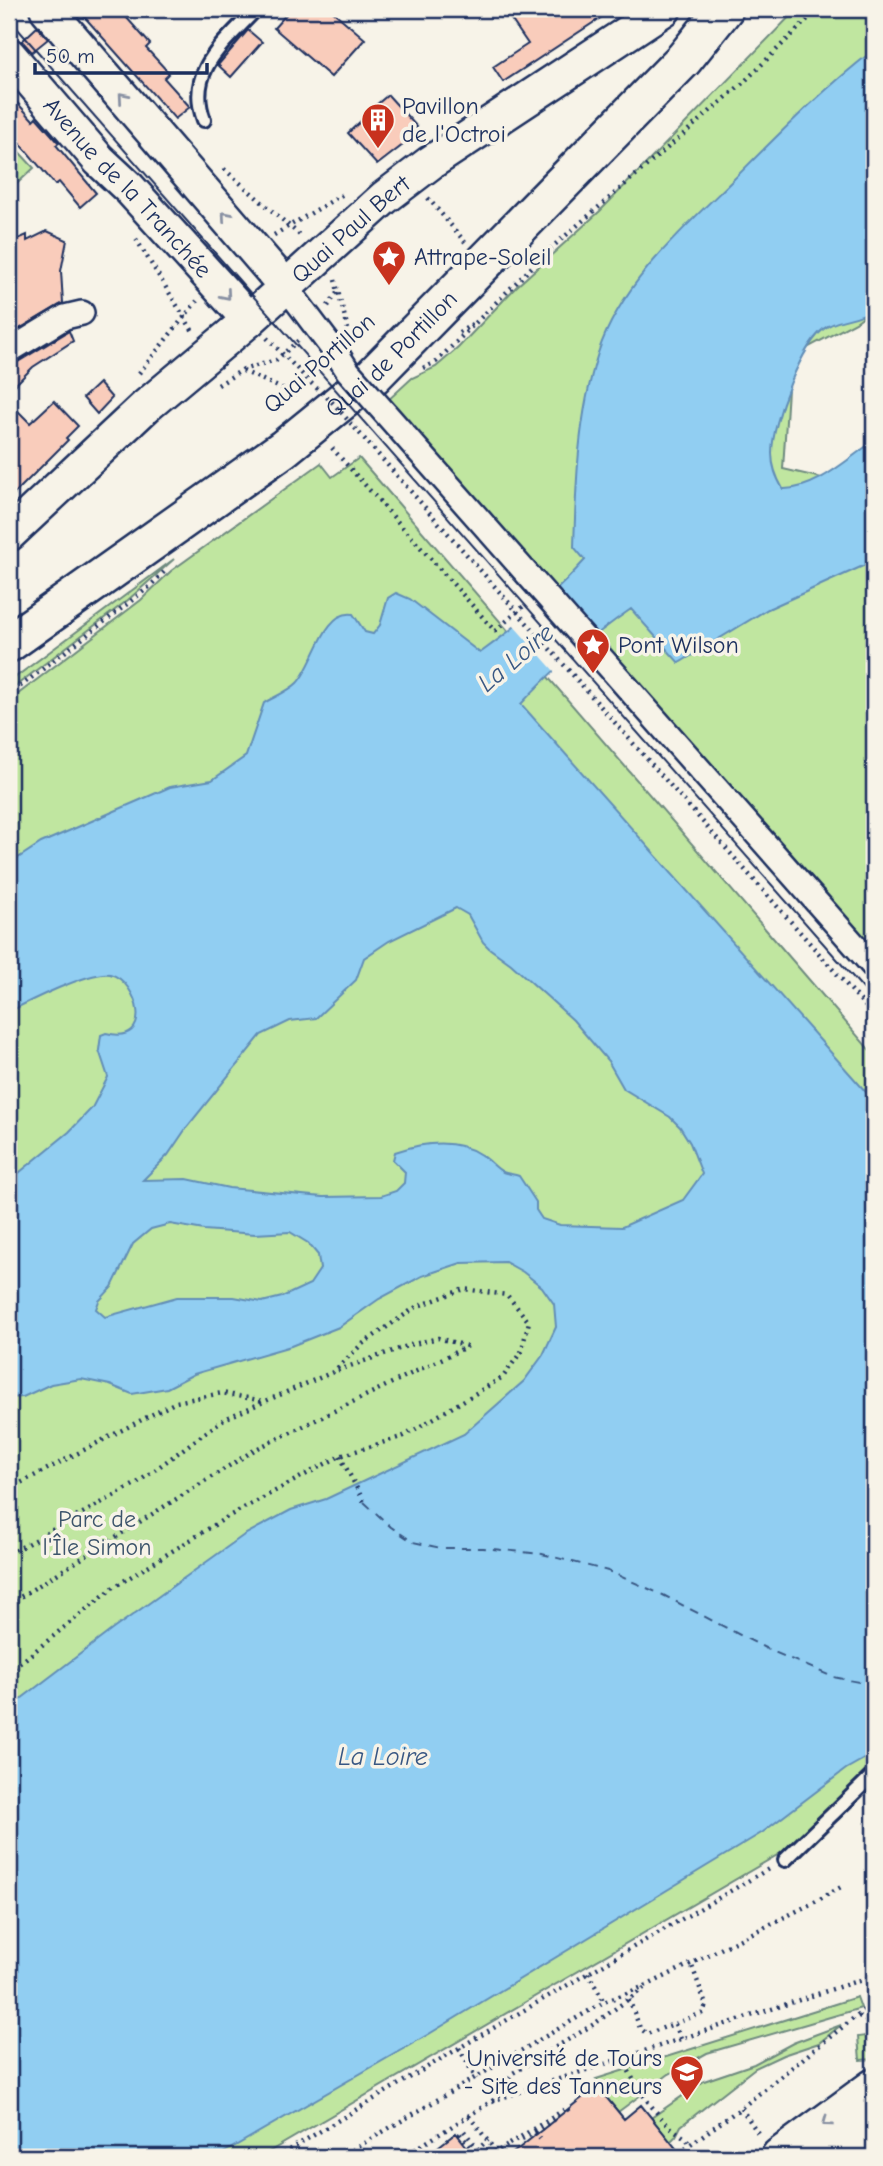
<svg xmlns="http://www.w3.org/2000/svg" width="883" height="2166" viewBox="0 0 883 2166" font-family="'Comic Neue',sans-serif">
<rect width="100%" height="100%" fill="#f7f3e8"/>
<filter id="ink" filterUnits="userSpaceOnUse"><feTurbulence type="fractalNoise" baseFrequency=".0143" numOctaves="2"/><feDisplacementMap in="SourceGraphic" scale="14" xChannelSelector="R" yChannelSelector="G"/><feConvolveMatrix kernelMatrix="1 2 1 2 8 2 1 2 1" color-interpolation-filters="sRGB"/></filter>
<g filter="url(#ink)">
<!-- green -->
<path fill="#c0e6a0" stroke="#6e8a7f" stroke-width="2" d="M797 9H874V308L856 322 790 357 783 469 839 482 874 460V980L391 425 386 402 412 378 436 367 458 348 516 287 600 211Z
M9 141 34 168 9 191Z
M359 458 874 1055V1783L839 1819 260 2157H9V701L141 600 171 571 321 463 332 477Z
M174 559 128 600 9 691V682Z
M857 1997 861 2008 707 2053 669 2074 618 2112 604 2096 607 2093 596 2079Z
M841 2025 819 2043 783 2055 755 2068 681 2126 676 2136 670 2142 651 2118 704 2081 754 2064 793 2043Z
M874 2035V2059L860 2060 858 2037Z"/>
<!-- water -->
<path fill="#91cef2" stroke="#628eb7" stroke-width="2" fill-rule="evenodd" d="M874 50V309C860 319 843 318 828 326 802 340 772 423 772 453 772 467 776 477 783 489 816 490 848 458 874 441V561L768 609 679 663 631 609C589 638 556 666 521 704L874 1101V1758L871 1755 846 1769 763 1832 429 2034 216 2157H9V1708L113 1629 244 1535 291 1510 326 1499 464 1434 524 1381 543 1355 556 1327 554 1304 542 1287 523 1272 505 1262 461 1263 422 1276 379 1299 339 1327 291 1346 194 1374 167 1388 132 1394 110 1385 81 1379 51 1384 23 1397 9 1398V1181L69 1132 92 1108 108 1077 99 1050 101 1035 106 1033C156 1046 138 981 110 974 91 970 27 1002 9 1012V864L41 843 170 787 212 780 246 756 264 703C274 697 289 691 297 683 315 665 323 610 353 614L365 632 373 634 380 625 388 598 396 593 410 599 480 653C519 625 553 596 585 560L574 547C576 482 578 416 598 353 621 283 683 229 734 179 779 134 823 89 874 50ZM456 908 468 915 483 942 489 948 511 964 573 1020 608 1061 624 1089 670 1117 680 1127 690 1143 702 1174 683 1200 622 1227 560 1225 542 1219 536 1210V1202L519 1176C514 1174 507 1174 503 1172 495 1168 489 1159 481 1155 456 1138 422 1143 395 1152L393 1160 405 1172 404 1183 396 1191 381 1196 323 1197 229 1188 187 1179 143 1180 168 1155 187 1127 261 1035 290 1021 316 1018 356 980 364 958 389 941ZM170 1224 204 1230 255 1234 290 1232 308 1243 318 1255 320 1269 310 1284 282 1297 262 1302 234 1297H177L105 1317 96 1309 99 1301 112 1287 133 1244 151 1229Z"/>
<!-- pier -->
<path fill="#f7f3e8" d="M553 590 595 638 555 672 513 625Z"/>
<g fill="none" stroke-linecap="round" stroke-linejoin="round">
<!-- ferry -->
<path stroke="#385783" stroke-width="2" stroke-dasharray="9 7" stroke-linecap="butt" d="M364 1502 391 1527 413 1542 441 1548H483L542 1554 608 1571 663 1595 767 1649 833 1677 874 1685"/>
</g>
<!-- building -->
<path fill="#f9ccbb" stroke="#1b2f5e" stroke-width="2" d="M72 9H119L150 44 146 48 169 73 164 78 190 107 175 119 81 13 78 16Z
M291 9H330L365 39 331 77 274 28Z
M504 9H614L503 82 493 67 528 44Z
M37 27 48 39 32 52 22 41Z
M248 30 262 42 231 77 218 65Z
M9 94 33 120 36 117 59 143 56 145 96 193 80 207 59 182 55 185 9 130Z
M388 95 417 127 405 137 408 141 377 165 348 133 364 118 363 116Z
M47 231 67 240 61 271 63 303 9 335V243L27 235V241Z
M69 331 73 341 33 367 9 391V365L16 363Z
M99 383 112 398 97 414 83 398Z
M54 401 78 426 66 438 68 440 9 499V402L30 423Z
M597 2086 624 2119 641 2105 683 2157H508Z
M456 2133 475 2157H425Z"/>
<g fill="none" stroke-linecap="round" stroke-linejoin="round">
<!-- lane casing -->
<g stroke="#1b2f5e" stroke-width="18">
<path id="lane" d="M204 120C185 70 226 42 256 9
M785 1860 874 1774"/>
</g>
<!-- street casing -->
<g stroke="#1b2f5e" stroke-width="28">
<path id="street" d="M286 287 339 357
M9 351 65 317 82 313"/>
</g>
<!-- secondary casing -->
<g stroke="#1b2f5e" stroke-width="38">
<g id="secondary">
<path d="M47 9 286 287"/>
<path id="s1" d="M9 55 99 160 129 188 249 320"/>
<path id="s2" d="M9 534 145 407 249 320 384 198 430 163 664 9"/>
</g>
</g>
<!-- primary casing -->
<g stroke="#1b2f5e" stroke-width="42">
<g id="primary">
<path id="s3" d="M9 643 283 449 373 376 684 59 724 9"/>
<path d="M780 2157 874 2088"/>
<path d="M826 2157 874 2123"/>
</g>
</g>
<!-- path -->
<path stroke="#1b2f5e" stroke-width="4.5" stroke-dasharray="2 5" stroke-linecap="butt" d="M224 169 302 237
M428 198 465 242
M274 235 345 193
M136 239 194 333
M335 280 348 329
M328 306 339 290
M459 333 475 322
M267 338 311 383
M423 368 436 362 550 249 744 82 818 9
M243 371 296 395
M139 373 197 301
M218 385 242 370 276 360 300 339
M332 448 495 631 525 605
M9 695 148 588 164 572
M340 1456 364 1502
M9 1489 176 1402 222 1393 263 1401
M9 1554 137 1483 224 1419 333 1372 410 1345 438 1338 467 1346
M9 1604 256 1449 468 1346
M9 1672 114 1587 229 1516 340 1456 404 1436 503 1377 521 1352 529 1322 507 1295 464 1289 416 1307 361 1345 333 1372
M588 1973 604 2002
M629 1999 640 2028 647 2034 703 2013 706 2005 691 1963
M859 2016 874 2026
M675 2024 681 2039
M459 2048 476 2079
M624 2058C630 2080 652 2109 669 2126 676 2132 684 2136 690 2143
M493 2101 513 2073 594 2024 644 1988
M741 2108 760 2136
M469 2116 500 2157
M535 2133 557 2117
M522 2139 535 2133 540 2139
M509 2144 567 2108 572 2114
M685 2148 741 2108 874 2002
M277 2157 476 2038 772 1867
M340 2157 604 2002 650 1984 813 1903 841 1887
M403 2157 492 2101 854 1982 874 1978
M479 2157 460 2134 464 2131 478 2149 488 2140
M487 2157 510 2144"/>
<!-- lane -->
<use href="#lane" stroke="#f7f3e8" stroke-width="12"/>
<!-- street -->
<use href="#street" stroke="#f7f3e8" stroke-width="23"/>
<!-- secondary -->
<use href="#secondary" stroke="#f7f3e8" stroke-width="33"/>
<!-- primary -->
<use href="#primary" stroke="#f7f3e8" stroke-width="37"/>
<!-- tram -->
<path stroke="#1b2f5e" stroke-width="2" d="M9 19 874 1001"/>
<!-- street-bridge casing -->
<g stroke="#1b2f5e" stroke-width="28" stroke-linecap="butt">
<path id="street-bridge" d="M339 357 348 371 874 967"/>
</g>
<!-- path-bridge -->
<path stroke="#1b2f5e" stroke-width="4.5" stroke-dasharray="2 5" stroke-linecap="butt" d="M311 383 331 401 874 1016"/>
<!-- street-bridge -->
<use href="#street-bridge" stroke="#f7f3e8" stroke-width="23"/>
</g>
<!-- one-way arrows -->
<defs><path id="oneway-chevron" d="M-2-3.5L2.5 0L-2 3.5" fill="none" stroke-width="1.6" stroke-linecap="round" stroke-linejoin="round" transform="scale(1.75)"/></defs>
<g stroke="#8991a3">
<use href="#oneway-chevron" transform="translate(123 97) rotate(-131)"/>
<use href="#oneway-chevron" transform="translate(226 216) rotate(-131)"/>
<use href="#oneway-chevron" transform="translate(226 295) rotate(49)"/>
<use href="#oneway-chevron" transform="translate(827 2122) rotate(144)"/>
</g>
</g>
<!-- icons -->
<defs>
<g id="building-pin" transform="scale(1.75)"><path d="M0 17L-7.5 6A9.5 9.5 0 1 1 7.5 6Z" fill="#c8321e" stroke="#f7f3e8"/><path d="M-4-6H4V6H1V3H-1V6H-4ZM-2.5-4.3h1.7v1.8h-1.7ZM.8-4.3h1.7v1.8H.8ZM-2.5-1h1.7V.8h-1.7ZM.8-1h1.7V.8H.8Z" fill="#fff"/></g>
<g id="sight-pin" transform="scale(1.75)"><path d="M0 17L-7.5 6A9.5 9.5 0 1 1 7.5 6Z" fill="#c8321e" stroke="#f7f3e8"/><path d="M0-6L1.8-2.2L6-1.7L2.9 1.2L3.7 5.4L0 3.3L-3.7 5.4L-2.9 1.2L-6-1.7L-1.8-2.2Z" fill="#fff"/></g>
<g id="university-pin" transform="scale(1.75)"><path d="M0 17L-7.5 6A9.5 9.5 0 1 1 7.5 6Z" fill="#c8321e" stroke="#f7f3e8"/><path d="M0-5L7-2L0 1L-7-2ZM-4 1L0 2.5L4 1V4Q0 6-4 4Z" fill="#fff"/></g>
</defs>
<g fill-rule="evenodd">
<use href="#building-pin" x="378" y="120"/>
<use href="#sight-pin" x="389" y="257"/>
<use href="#sight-pin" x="593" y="645"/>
<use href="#university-pin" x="687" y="2072"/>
</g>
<g text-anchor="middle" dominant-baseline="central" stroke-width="7" stroke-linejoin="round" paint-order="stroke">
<!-- poi labels -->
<g font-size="24" fill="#1b2f5e" stroke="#f7f3e8" text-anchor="start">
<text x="402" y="106">Pavillon<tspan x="402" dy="28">de l'Octroi</tspan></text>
<text x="414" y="257">Attrape-Soleil</text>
<text x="618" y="645">Pont Wilson</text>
<text x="662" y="2058" text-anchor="end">Université de Tours<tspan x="662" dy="28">- Site des Tanneurs</tspan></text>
</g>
<!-- street labels -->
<g font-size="24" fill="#1b2f5e" stroke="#f7f3e8">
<text stroke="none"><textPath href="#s1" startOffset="178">Avenue de la Tranchée</textPath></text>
<text stroke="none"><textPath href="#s2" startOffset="458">Quai Paul Bert</textPath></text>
<text stroke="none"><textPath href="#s3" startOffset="480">Quai de Portillon</textPath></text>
<text transform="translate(319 363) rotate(-41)">Quai Portillon</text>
</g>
<!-- park labels -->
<g font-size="24" fill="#3c546b" stroke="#f7f3e8">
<text x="97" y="1519">Parc de<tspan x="97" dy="28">l'Île Simon</tspan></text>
</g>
<!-- water labels -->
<g font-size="26" font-style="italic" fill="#385783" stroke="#f7f3e8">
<text transform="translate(516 658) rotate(-40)">La Loire</text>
<text x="383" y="1757">La Loire</text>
</g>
</g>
<!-- margin -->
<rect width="883" height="2166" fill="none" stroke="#f7f3e8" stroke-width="35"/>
<rect x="18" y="18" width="848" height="2131" fill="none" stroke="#1b2f5e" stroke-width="2.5" filter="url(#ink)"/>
<!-- scale -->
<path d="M35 63v10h172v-10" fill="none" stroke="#1b2f5e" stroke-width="3.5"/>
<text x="46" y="63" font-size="21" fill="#1b2f5e" stroke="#f7f3e8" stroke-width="5" paint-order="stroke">50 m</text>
</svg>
